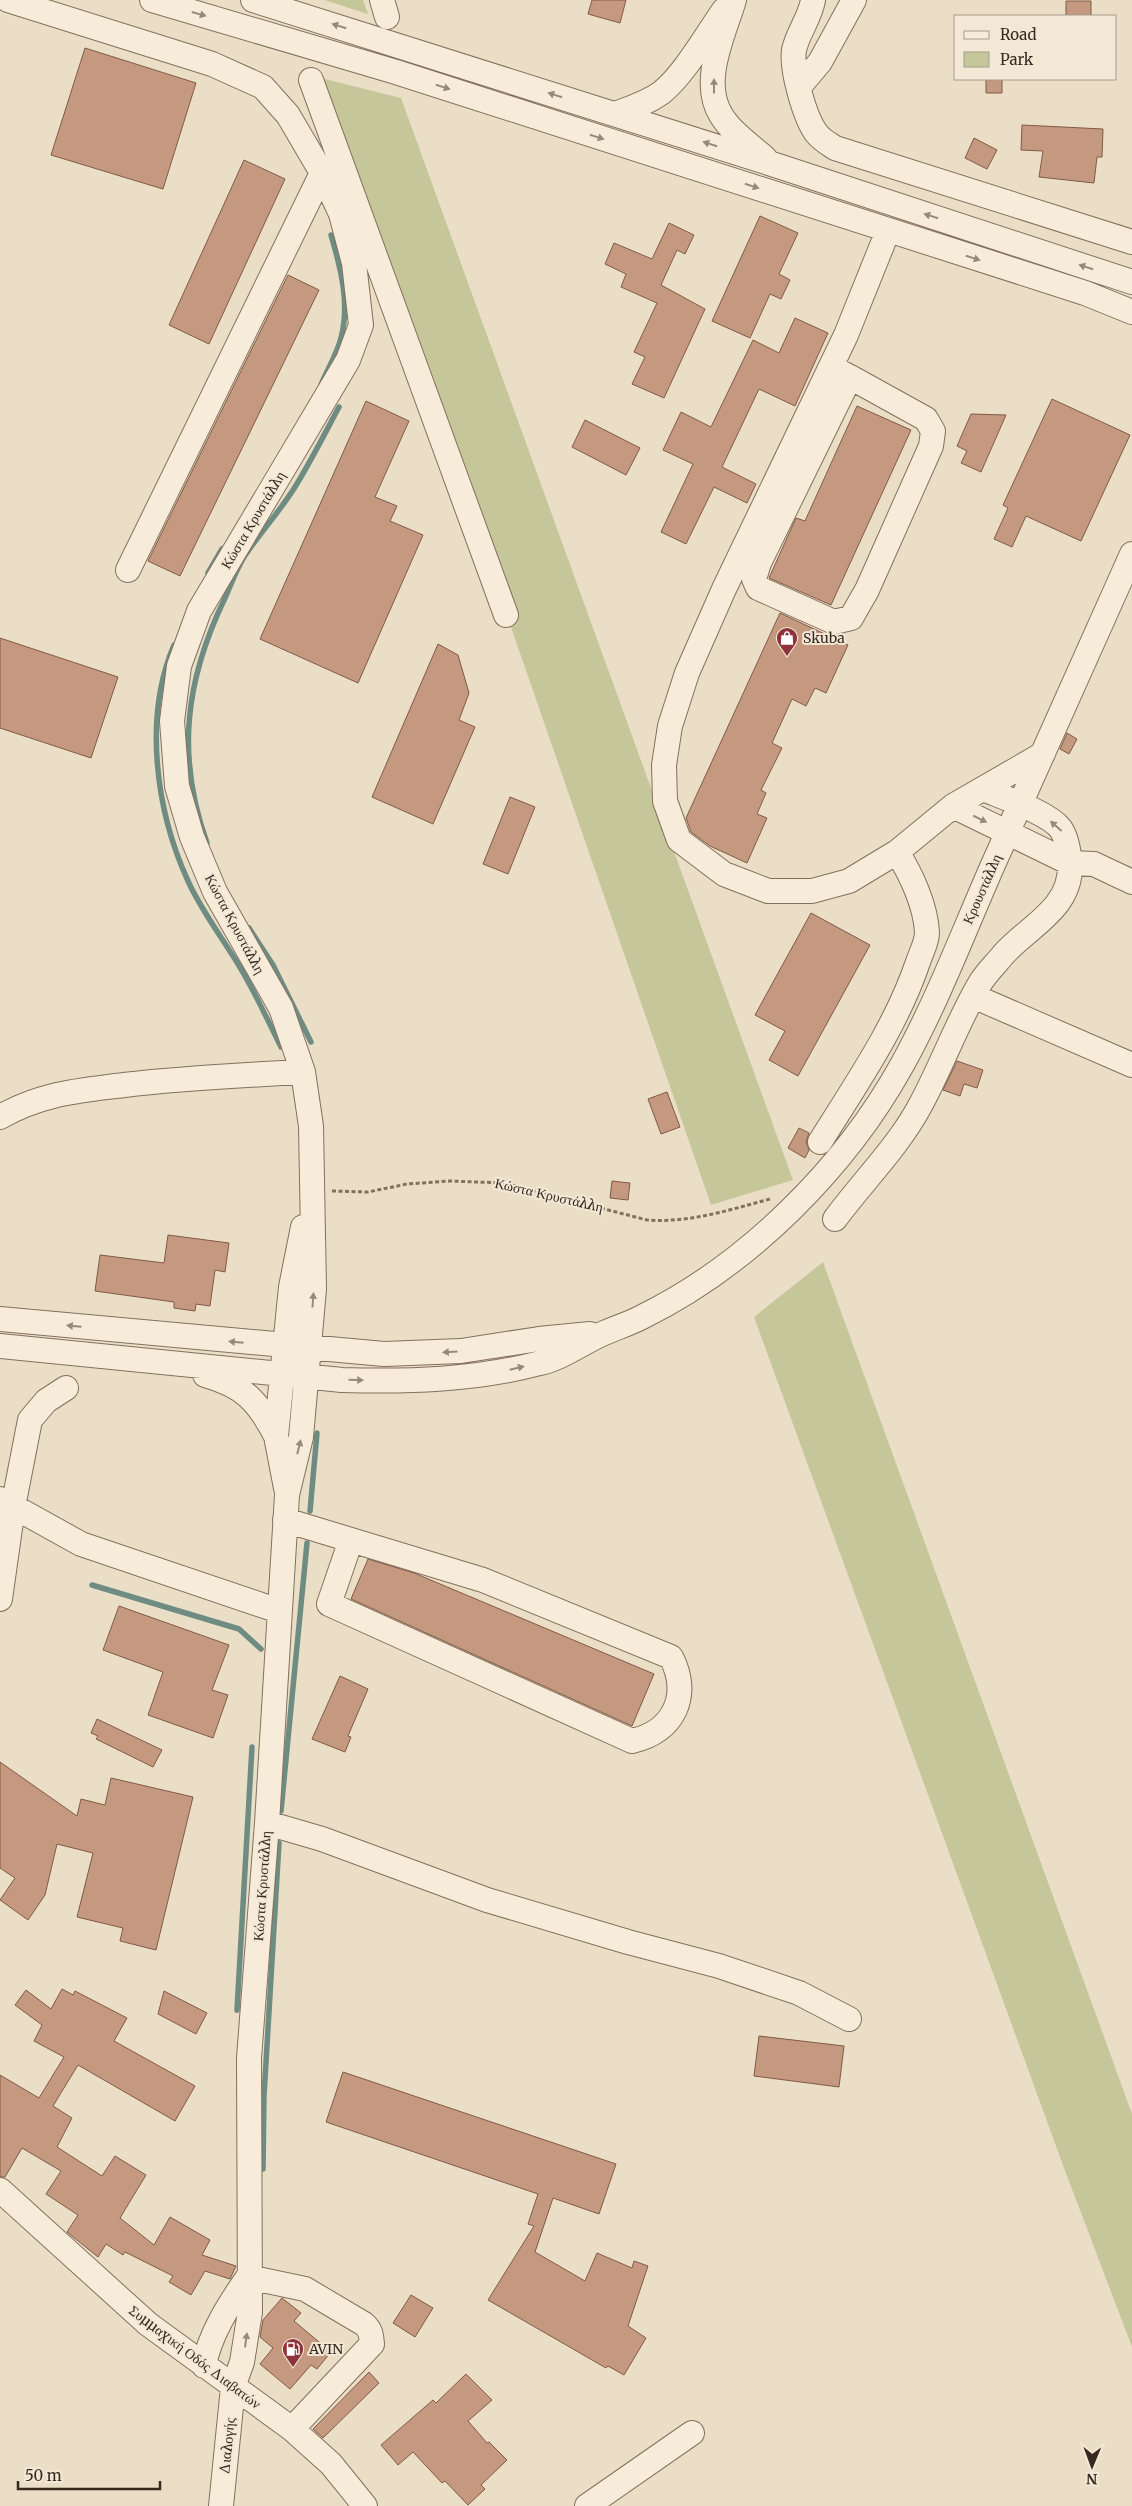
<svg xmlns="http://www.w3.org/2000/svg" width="1132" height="2506" viewBox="0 0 1132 2506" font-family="Merriweather,serif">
<rect width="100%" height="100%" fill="#eadec6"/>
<!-- green -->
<path fill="#c5c79b" d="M324 0H363L368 14Z
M321 78 401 98 793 1180 711 1205Z
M823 1262 1132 2114V2347L1064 2168 754 1317Z"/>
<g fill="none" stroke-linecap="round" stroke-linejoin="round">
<!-- stream -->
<path stroke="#6f8c83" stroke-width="5.5" d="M321 385C327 370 337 354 341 338 350 304 341 269 331 235
M208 573 222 549
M174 645C143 717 156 811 188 881 202 912 224 940 241 969 256 994 268 1021 281 1047
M207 843C176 756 185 681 225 598 231 585 236 570 244 557 260 533 280 511 295 487 311 461 325 433 339 407
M249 928 273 965 311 1042
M310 1511 317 1433
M92 1585 239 1629 261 1649
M281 1811 307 1543
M237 2010 252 1747
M263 2169 264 2096 279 1843"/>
</g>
<!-- building -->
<path fill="#c59980" stroke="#815a46" d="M592 0H626L620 23 588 14Z
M1066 1H1091V16H1066Z
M85 48 196 83 163 189 51 155Z
M986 79H1002V93H986Z
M1022 125 1103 129 1102 157H1097L1094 183 1039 177 1043 151 1021 150Z
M974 138 997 150 987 169 965 158Z
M244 160 285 179 209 344 169 325Z
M760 216 798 233 779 274 790 280 781 299 770 294 750 338 712 321Z
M669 223 694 235 685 254 677 250 661 285 705 309 664 398 632 384 645 357 634 352 657 303 621 287 626 274 605 264 614 243 652 259Z
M288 275 319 290 180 576 148 561Z
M795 318 828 333 795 406 759 389 722 467 756 484 747 503 714 487 686 544 661 532 693 464 663 450 681 412 711 427 753 340 779 353Z
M1052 399 1130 435 1081 541 1026 516 1012 547 994 539 1008 508 1003 505Z
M366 401 409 421 375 497 397 506 390 521 423 535 358 683 260 639Z
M857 406 911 430 831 605 769 578 796 518 805 521Z
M971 414 1006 415 981 472 961 463 967 451 957 446Z
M585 420 640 448 626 475 572 447Z
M780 613 848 645 826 693 815 688 806 706 792 699 772 743 782 748 761 790 766 793 757 814 767 818 747 863 710 846 691 832 686 818Z
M0 638 118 677 91 758 0 728Z
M438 644 458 655 469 693 459 720 475 727 433 824 372 797Z
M1067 733 1077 739 1069 754 1060 749Z
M510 797 535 807 508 874 483 864Z
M811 913 870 945 798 1076 769 1060 785 1031 755 1015Z
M957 1061 983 1070 977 1088 964 1084 960 1096 943 1090Z
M667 1092 680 1127 661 1134 648 1099Z
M799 1128 809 1133 806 1142 809 1150 805 1158 788 1148Z
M612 1181 630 1183 628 1200 610 1198Z
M168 1235 229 1243 225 1272 215 1270 210 1306 196 1304 195 1311 174 1308V1302L95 1291 100 1255 164 1263Z
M368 1559 414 1573 654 1674 632 1726 351 1599Z
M119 1606 229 1645 212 1690 228 1695 213 1738 148 1715 163 1672 103 1650Z
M340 1676 368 1689 348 1736 351 1737 345 1752 312 1739Z
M97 1719 162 1750 153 1767 96 1739 98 1736 91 1733Z
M0 1762 77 1816 81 1799 105 1805 111 1778 193 1797 156 1950 120 1941 123 1928 77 1917 93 1853 57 1844 45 1895 28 1920 0 1900 15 1878 0 1868Z
M62 1989 73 1995 75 1991 127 2018 114 2041 195 2086 175 2121 78 2065 53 2106 72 2118 57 2147 102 2176 115 2156 146 2175 120 2218 154 2245 170 2217 210 2240 202 2255 236 2266 230 2279 205 2271 191 2295 169 2282 173 2276 125 2252 123 2255 106 2244 98 2257 67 2232 78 2215 46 2194 61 2171 22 2148 5 2177H0V2075L39 2098 64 2057 34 2041 42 2025 15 2005 26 1990 51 2009Z
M164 1991 207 2013 196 2034 158 2014Z
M759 2036 844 2046 839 2087 754 2076Z
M343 2072 616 2164 599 2214 553 2198 535 2252 585 2281 597 2253 632 2268 634 2261 648 2266 628 2326 646 2338 624 2375 608 2366 606 2368 488 2300 534 2226 528 2224 538 2194 326 2122Z
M411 2295 433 2308 415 2337 393 2323Z
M282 2298 301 2313 294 2321 331 2352 317 2369 311 2365 290 2389 260 2364 273 2348 260 2337 263 2320Z
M369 2372 379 2383 323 2438 313 2429Z
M466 2374 492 2400 468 2421 487 2443 489 2442 507 2460 481 2485 485 2489 468 2505 445 2481 442 2483 413 2452 398 2465 381 2445 433 2400 436 2403Z"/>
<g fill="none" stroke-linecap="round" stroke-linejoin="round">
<!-- minor casing -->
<g stroke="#84705e" stroke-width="26">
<path id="minor" d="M8 0 212 64 263 87 288 115 322 173 341 214 354 263 361 325 348 360 199 611 179 666 172 721 177 786 192 837 215 892 281 1008 303 1072 311 1126 314 1289 301 1437 287 1495 267 1823 249 2058 250 2312 242 2362 233 2387 221 2506
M152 0 396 72 1085 293 1132 312
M253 0 772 164 1132 282
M382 0 387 17
M734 0C724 34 700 81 721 115 731 132 750 145 765 158
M813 0C810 18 798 32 794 50 791 69 805 119 817 134 822 140 829 144 835 148L1132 242
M311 80 506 615
M799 87 820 62 854 0
M615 114C631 108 647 103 661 93 684 75 707 34 724 10
M883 243 846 335 724 589 687 673 670 726 664 765 665 801 679 840 724 874 768 891H812L849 881 897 852 953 806 1043 754
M831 367 850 377 759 563 754 579 758 588 834 622 851 618 867 590 931 446 933 431 926 419 850 377
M128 570 322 173
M953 806 1070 863 1094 864 1132 882
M973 996 1132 1065
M0 1117C42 1093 78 1091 124 1085 183 1078 243 1075 303 1072
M820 1142C856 1084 896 1027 918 962 921 953 927 942 927 933 926 906 911 874 897 852
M835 1219C863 1181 899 1146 921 1104 942 1065 957 1023 979 985 985 974 995 965 1003 955 1027 927 1072 909 1070 864 1069 853 1067 837 1060 828 1047 812 1002 797 983 789
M0 1319 384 1354 461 1351 539 1339 590 1334
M0 1346 342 1380C409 1382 475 1380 540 1363 562 1358 582 1343 602 1334 615 1328 629 1324 642 1317 748 1265 845 1168 902 1065 937 1002 963 933 992 867 1039 762 1086 658 1132 554
M205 1375C244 1386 258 1401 276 1436
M286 1488 276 1436 291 1287 303 1227
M0 1499 81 1544 279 1611
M285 1520 483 1580 671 1657C691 1695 674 1732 632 1741L329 1604 351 1540
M0 1599 13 1507 30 1420 46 1401 66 1388
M267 1823 322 1839 487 1900 628 1942 719 1966 799 1993 849 2019
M0 2190 148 2324 292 2429 331 2464 365 2506
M248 2277 305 2289 364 2324C371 2330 371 2335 372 2344L292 2429
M204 2366C209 2335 230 2303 248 2277
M587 2506 692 2433"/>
</g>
<!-- path -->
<path stroke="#84705e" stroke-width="3" stroke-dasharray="4 2.5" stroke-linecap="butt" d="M332 1191 368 1192 407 1184 450 1181 504 1183 647 1220C690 1223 729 1210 770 1199"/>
<!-- minor -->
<use href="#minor" stroke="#f6ecd9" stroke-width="24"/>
</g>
<!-- one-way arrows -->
<defs><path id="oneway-solid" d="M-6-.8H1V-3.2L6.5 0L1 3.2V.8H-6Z" transform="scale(1.25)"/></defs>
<g fill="#968a7c">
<use href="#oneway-solid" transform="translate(199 14) rotate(16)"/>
<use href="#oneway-solid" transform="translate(339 26) rotate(-163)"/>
<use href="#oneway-solid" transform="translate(714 86) rotate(-90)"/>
<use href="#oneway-solid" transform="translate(443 87) rotate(18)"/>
<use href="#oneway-solid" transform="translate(555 95) rotate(-162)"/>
<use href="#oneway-solid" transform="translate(597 137) rotate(18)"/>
<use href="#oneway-solid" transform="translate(710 144) rotate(-162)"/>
<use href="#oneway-solid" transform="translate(752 186) rotate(18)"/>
<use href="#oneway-solid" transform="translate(931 216) rotate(-162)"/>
<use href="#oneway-solid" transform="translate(973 258) rotate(18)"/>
<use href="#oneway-solid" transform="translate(1086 267) rotate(-162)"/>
<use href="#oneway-solid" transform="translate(980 819) rotate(26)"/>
<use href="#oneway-solid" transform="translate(1056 826) rotate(-139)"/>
<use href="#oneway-solid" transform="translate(313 1300) rotate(-86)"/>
<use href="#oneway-solid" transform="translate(74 1326) rotate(-175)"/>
<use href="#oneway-solid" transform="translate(236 1342) rotate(-175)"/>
<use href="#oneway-solid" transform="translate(450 1352) rotate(176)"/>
<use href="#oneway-solid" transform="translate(517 1368) rotate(-13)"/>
<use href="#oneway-solid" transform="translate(356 1380) rotate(2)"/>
<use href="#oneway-solid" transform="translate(299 1447) rotate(-76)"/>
<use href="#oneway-solid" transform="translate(246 2340) rotate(-82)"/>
</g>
<!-- icons -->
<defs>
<g id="shop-pin" transform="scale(1.125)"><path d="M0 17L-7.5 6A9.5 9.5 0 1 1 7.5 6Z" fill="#8e3339" stroke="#f2e8d5"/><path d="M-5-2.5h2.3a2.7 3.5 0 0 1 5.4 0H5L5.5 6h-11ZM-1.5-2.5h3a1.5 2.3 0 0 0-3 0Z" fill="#fff"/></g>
<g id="fuel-pin" transform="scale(1.125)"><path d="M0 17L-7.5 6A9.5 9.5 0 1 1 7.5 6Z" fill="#8e3339" stroke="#f2e8d5"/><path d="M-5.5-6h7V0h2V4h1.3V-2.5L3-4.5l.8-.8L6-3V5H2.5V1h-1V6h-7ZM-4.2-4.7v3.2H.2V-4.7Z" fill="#fff"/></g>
</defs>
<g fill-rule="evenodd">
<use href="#shop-pin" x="787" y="638"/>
<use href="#fuel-pin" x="293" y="2349"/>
</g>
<g text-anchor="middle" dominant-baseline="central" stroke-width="4" stroke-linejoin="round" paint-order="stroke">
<!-- street labels -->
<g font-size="14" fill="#362920" stroke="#f2e8d5">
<text transform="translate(253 520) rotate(-59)">Κώστα Κρυστάλλη</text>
<text transform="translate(982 889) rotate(-66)">Κρουστάλλη</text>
<text transform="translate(235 924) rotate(62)">Κώστα Κρυστάλλη</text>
<text transform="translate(549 1195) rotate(13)">Κώστα Κρυστάλλη</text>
<text transform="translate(262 1886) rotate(-86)">Κώστα Κρυστάλλη</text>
<text transform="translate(195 2357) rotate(37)">Συμμαχική Οδός Διαβατών</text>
<text transform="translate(227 2446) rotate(-84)">Διαλογής</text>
</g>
<!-- poi labels -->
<g font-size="14" fill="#362920" stroke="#f2e8d5" text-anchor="start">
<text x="803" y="638">Skuba</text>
<text x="309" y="2349">AVIN</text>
</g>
</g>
<!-- legend -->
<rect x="954" y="15" width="162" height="65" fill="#f2e8d5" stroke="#a79c8d"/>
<rect x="964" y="31" width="25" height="8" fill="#f6ecd9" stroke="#a79c8d"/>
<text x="1000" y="40" font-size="15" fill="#362920">Road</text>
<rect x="964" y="52" width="25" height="15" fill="#c5c79b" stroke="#a79c8d"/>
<text x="1000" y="65" font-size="15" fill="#362920">Park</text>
<!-- north arrow -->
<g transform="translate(1092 2466) rotate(181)" stroke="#f2e8d5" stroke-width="4" paint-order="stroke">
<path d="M0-4L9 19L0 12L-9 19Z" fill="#362920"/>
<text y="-8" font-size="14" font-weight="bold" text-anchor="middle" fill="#362920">N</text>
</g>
<!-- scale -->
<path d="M18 2481v8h142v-8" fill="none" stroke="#362920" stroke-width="2.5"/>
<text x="25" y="2481" font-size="15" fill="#362920" stroke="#f2e8d5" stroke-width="4" paint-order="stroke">50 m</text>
</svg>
